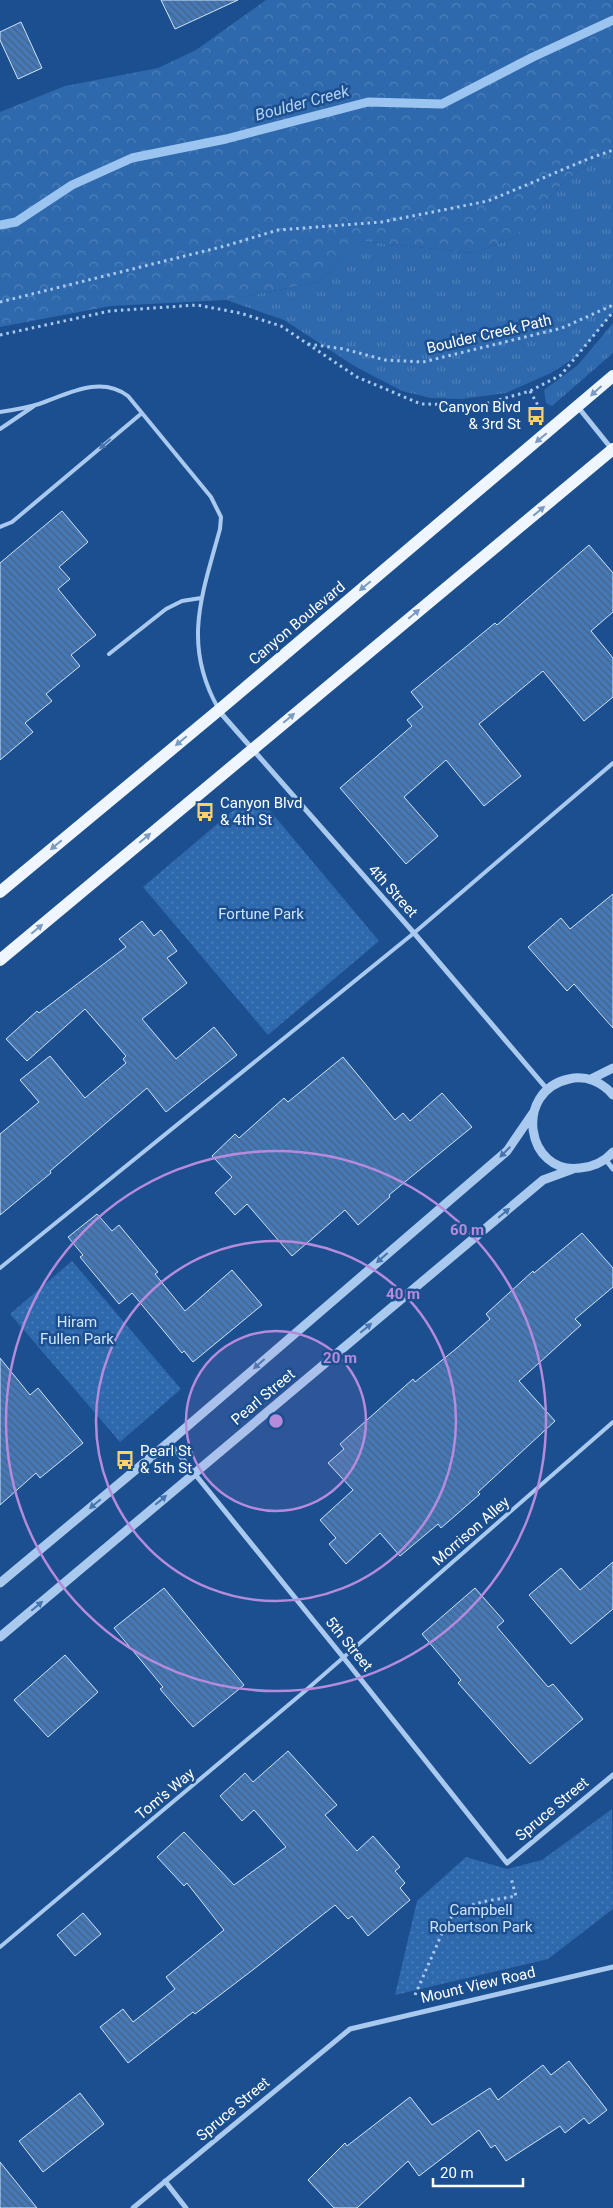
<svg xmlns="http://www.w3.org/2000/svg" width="613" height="2208" viewBox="0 0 613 2208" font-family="Roboto,sans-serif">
<defs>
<pattern id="grass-tufts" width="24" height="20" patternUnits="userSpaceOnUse" patternTransform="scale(1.25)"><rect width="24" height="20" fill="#2e69ad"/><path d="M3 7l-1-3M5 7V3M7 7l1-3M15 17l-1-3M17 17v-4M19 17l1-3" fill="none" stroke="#4d80b9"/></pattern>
<pattern id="forest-crowns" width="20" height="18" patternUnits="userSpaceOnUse" patternTransform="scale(1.25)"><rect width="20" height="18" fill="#2e69ad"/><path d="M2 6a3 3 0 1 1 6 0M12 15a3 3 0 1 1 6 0" fill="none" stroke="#4d80b9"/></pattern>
<pattern id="park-dots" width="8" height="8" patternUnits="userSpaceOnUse" patternTransform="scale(1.25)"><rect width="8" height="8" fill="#2e69ad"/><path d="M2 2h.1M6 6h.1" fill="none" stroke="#4d80b9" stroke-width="1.8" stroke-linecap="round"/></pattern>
<pattern id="building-back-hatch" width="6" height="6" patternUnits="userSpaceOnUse" patternTransform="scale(1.25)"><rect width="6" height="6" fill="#4478b7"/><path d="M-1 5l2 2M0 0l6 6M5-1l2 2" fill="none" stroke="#486282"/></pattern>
</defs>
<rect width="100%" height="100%" fill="#1b4f8f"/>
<!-- grass -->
<path fill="url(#grass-tufts)" d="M613 148V313L576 357 551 373 506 393 462 399 431 398 402 391 356 367 284 320 226 300 319 282 362 241 473 253 515 237 559 187 600 153Z
M613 323V353L552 406 546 403 544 390 578 365Z"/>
<!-- forest -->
<path fill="url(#forest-crowns)" d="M266 0H613V148L600 153 559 187 515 237 473 253 362 241 319 282 226 300 111 306 0 327V112L65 86 158 68 196 50Z"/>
<!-- park -->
<path fill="url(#park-dots)" d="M261 800 379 941 268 1035 143 887 242 803Z
M72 1261 181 1389 120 1442 10 1314Z
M612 1809 613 1909 548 1959 395 1995 417 1901 466 1857 507 1869 542 1860Z"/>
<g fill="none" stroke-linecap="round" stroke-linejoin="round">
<!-- stream -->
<path stroke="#9cc4f0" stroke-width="9" d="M0 225 16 222 72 185 132 158 226 139 368 102 442 104 533 57 613 20"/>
</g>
<!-- building -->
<path fill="url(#building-back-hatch)" stroke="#cfe3fa" d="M161 0H238L175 29Z
M21 22 42 68 18 79 0 40V32Z
M62 511 88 542 59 567 70 579 58 589 96 635 71 655 80 666 46 694 52 701 25 723 33 732 0 760V563Z
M589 545 613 573V612L591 631 613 658V697L584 721 543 671 479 724 521 776 484 806 446 760 404 797 438 836 406 864 340 788 412 726 407 720 423 707 411 692 495 623 497 625Z
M613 894V1028L574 984 567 991 528 947 561 918 570 929Z
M142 921 154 936 161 930 177 951 167 958 187 983 142 1019 176 1059 214 1027 237 1055 166 1112 147 1088 50 1171 51 1173 0 1215V1134L39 1102 20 1080 50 1056 85 1098 126 1063 123 1059 126 1056 85 1009 27 1061 6 1039 37 1011 39 1013 126 947 119 939Z
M343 1057 395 1120 403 1113 410 1121 442 1093 472 1127 389 1195 390 1197 358 1225 345 1210 292 1256 247 1204 235 1215 215 1193 232 1177 212 1156 235 1134 239 1138 284 1098 288 1102Z
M97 1214 112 1231 119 1225 158 1272 155 1274 185 1311 232 1270 262 1305 193 1362 184 1351 182 1353 132 1293 119 1304 80 1257 83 1255 68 1237Z
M582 1233 613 1268V1287L575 1319 581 1325 519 1381 555 1421 478 1492 480 1494 441 1528 438 1524 400 1556 380 1533 346 1564 329 1544 336 1538 320 1520 353 1490 328 1463 344 1449 340 1444 413 1379 415 1382 457 1348 490 1319 486 1314 533 1271 534 1273Z
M0 1358 30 1395 38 1388 83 1443 40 1478 36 1473 0 1505Z
M613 1562V1609L571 1644 529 1595 561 1568 580 1590Z
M164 1588 244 1685 193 1727 160 1689 163 1687 114 1628Z
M475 1588 504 1621 497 1627 548 1687 553 1684 583 1719 530 1764 458 1683 461 1680 422 1634Z
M65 1655 98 1692 48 1737 14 1700Z
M288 1751 337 1805 325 1815 357 1851 373 1836 400 1867 395 1871 405 1883 400 1888 410 1900 368 1936 352 1916 348 1919 335 1905 254 1969 195 2014 193 2012 128 2063 100 2027 123 2009 133 2022 175 1989 166 1977 224 1930 187 1883 184 1886 157 1857 184 1832 234 1885 286 1847 254 1810 242 1821 220 1796 245 1773 253 1782Z
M83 1913 101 1934 75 1956 57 1935Z
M569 2061 607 2110 589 2124 584 2118 565 2133 560 2126 506 2161 495 2145 491 2148 479 2130 419 2176 408 2161 357 2208H334L308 2180 345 2143 347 2146 410 2097 432 2125 490 2088 498 2100 543 2065 551 2075Z
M80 2093 104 2124 43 2172 19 2141Z
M0 2162 37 2208H0Z"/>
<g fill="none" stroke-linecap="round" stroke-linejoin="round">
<!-- path -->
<path stroke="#a9c9ee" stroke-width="3" stroke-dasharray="2.5 4" stroke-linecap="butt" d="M0 302 225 246 278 230 382 222 488 201 588 159 613 150
M0 335 110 311 197 305 240 313 281 326 357 377 421 404 481 405 530 391 561 375 613 312
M308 344 344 349 385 360 423 362 562 328 613 305
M530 391 540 409
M415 1995 447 1922C464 1901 491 1901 516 1896L511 1878"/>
<!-- service -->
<path stroke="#a9c9ee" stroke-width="4" d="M0 412C13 410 26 408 39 404 68 394 100 375 128 396L211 497 221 517 220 529C202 595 182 644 218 708
M0 429 34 406
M0 527 12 522 24 512 142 413
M109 654 166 609 182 601 201 598
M0 1268 414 933 613 763
M0 1947 305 1691 613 1422"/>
<!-- minor -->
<path stroke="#a9c9ee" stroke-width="5" d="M578 407 611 448
M219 711 414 933 547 1089
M606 1160 613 1169
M169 1442 343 1657 507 1863 613 1775
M165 2181 186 2208
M133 2208 350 2029 613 1967"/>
<!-- tertiary -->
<path stroke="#a9c9ee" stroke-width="9" d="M591 1079 613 1068
M613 1095C602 1082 586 1075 569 1079 513 1091 526 1175 580 1168 594 1167 604 1162 613 1152
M0 1583 169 1442 507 1151 533 1113
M0 1637 543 1180 573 1169"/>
<!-- primary -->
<path stroke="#f0f6ff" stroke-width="12" d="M0 892 219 710 613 376
M0 960 613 449"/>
</g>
<!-- one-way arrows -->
<defs><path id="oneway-solid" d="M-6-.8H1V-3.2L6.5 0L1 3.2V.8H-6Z" transform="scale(1.25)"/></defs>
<g fill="#7b9ac1">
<use href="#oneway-solid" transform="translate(596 391) rotate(138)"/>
<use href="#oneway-solid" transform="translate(541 438) rotate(140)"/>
<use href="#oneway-solid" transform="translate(539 511) rotate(-40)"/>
<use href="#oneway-solid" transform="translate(365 586) rotate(140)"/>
<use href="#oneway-solid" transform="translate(414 614) rotate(-40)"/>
<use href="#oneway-solid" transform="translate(289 718) rotate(-40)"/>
<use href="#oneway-solid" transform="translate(181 741) rotate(140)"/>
<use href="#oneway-solid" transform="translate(145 838) rotate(-40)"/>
<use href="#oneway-solid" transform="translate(56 845) rotate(140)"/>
<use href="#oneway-solid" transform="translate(37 929) rotate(-40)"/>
</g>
<g fill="#4674ac">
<use href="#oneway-solid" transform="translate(105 444) rotate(139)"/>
<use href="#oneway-solid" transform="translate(505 1152) rotate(135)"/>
<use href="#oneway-solid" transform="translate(504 1213) rotate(-40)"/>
<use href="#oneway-solid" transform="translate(382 1258) rotate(139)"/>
<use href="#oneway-solid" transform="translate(366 1328) rotate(-40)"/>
<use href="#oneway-solid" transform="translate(259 1364) rotate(139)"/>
<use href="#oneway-solid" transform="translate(161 1500) rotate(-40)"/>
<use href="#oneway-solid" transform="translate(95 1504) rotate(140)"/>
<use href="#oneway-solid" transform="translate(37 1606) rotate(-40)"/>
</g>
<!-- distance rings -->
<circle cx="276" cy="1421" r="90" fill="#b68bdc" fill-opacity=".12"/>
<g fill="none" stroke="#b68bdc" stroke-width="2.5">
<circle cx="276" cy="1421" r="90"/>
<circle cx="276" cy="1421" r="180"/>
<circle cx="276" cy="1421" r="270"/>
</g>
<!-- icons -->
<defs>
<g id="bus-bare" transform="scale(1.5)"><path d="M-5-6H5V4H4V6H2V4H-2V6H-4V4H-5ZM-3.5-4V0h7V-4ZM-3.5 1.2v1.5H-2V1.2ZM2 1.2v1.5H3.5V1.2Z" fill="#ffd166" stroke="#1b4f8f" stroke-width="2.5" paint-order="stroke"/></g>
</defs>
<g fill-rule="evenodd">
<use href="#bus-bare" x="536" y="416"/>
<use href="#bus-bare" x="205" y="812"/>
<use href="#bus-bare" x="125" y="1460"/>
</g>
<g text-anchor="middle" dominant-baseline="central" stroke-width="5" stroke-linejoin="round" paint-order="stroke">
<!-- street labels -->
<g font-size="15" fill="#fff" stroke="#1b4f8f">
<text transform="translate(489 334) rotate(-13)">Boulder Creek Path</text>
<text transform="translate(297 623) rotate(-40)">Canyon Boulevard</text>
<text transform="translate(393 891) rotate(48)">4th Street</text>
<text transform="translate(263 1397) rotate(-40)">Pearl Street</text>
<text transform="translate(471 1531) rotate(-41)">Morrison Alley</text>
<text transform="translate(349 1644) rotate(51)">5th Street</text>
<text transform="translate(165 1794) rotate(-40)">Tom's Way</text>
<text transform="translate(552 1809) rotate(-40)">Spruce Street</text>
<text transform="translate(478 1985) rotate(-13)">Mount View Road</text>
<text transform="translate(233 2109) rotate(-40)">Spruce Street</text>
</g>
<!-- poi labels -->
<g font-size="15" fill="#fff" stroke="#1b4f8f" text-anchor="start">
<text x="521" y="407" text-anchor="end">Canyon Blvd<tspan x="521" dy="17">&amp; 3rd St</tspan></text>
<text x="220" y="803">Canyon Blvd<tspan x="220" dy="17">&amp; 4th St</tspan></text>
<text x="140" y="1451">Pearl St<tspan x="140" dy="17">&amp; 5th St</tspan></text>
</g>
<!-- park labels -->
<g font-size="15" fill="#cfe3fa" stroke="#1b4f8f">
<text x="261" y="914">Fortune Park</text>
<text x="77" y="1322">Hiram<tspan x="77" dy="17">Fullen Park</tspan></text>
<text x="481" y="1910">Campbell<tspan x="481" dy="17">Robertson Park</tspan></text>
</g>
<!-- water labels -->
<g font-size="16" font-style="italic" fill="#b5d3f5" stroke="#1b4f8f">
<text transform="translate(302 103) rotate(-15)">Boulder Creek</text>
</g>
</g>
<circle cx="276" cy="1421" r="8" fill="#b68bdc" stroke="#1b4f8f" stroke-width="2.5"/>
<g font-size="15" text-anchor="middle" font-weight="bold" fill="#b68bdc" stroke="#1b4f8f" stroke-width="5" stroke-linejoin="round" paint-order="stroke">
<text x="467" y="1235">60 m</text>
<text x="403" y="1299">40 m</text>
<text x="340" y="1363">20 m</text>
</g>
<!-- scale -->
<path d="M433 2178v8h90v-8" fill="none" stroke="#ffffff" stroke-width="2.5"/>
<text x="440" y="2178" font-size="15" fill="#ffffff" stroke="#1b4f8f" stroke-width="4" paint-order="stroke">20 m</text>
</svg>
